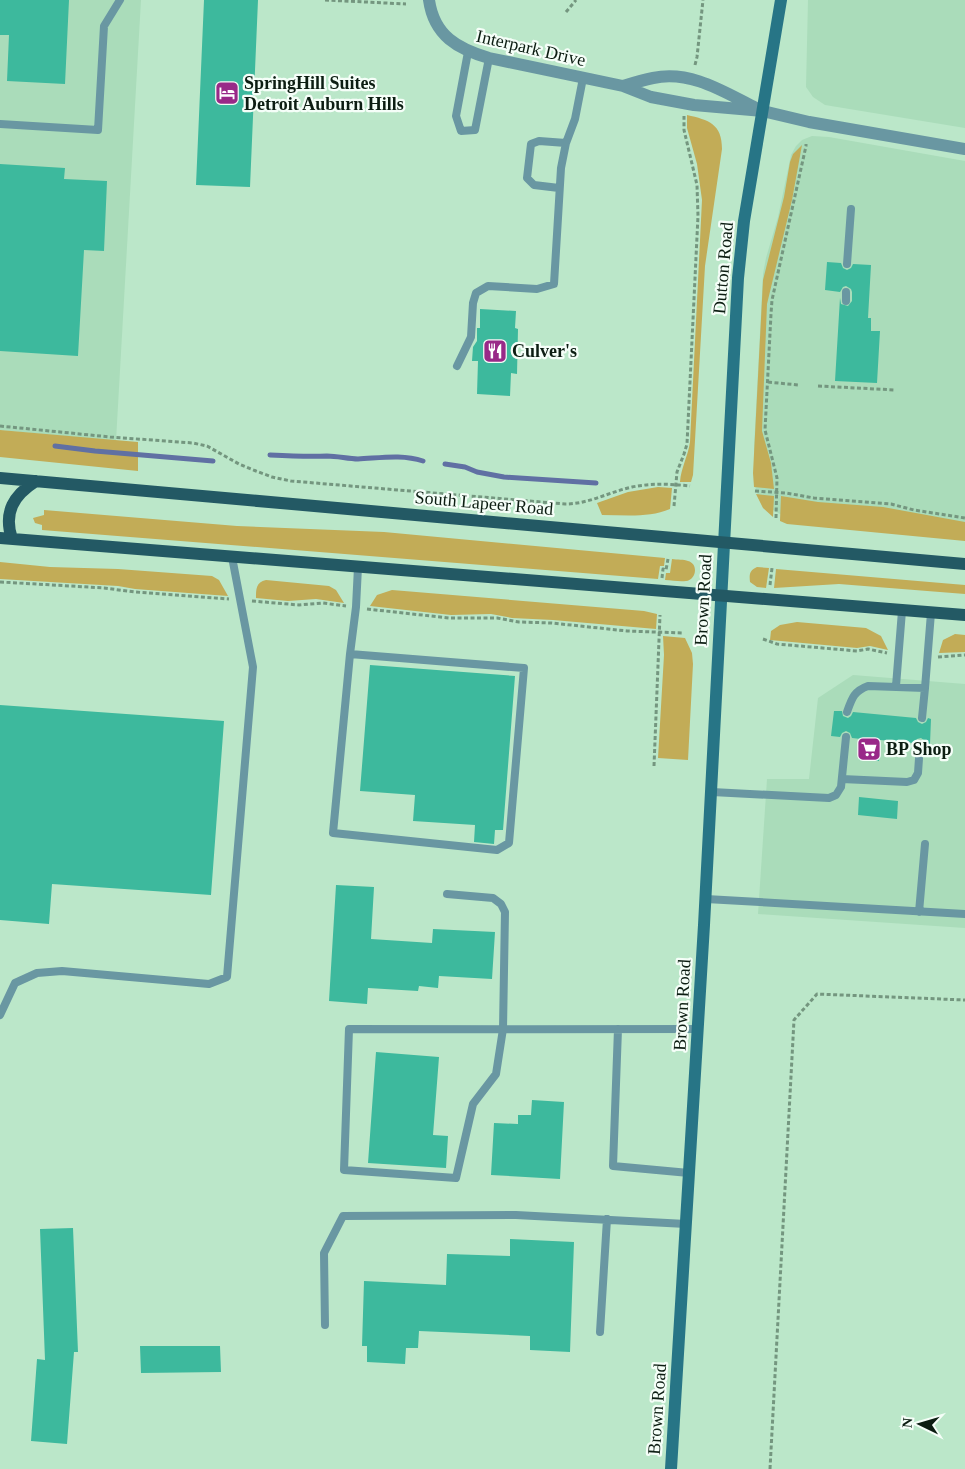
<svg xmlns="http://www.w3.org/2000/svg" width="965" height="1469" viewBox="0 0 965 1469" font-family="Georgia,serif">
<rect width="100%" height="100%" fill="#bbe7c9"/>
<!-- built -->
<path fill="#aadcba" d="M0 0H141L116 441 0 430Z
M808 0H965V128L825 105 813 97 806 87Z
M812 136 829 137 965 161V535L795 519 780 514 766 506 758 496 755 486 754 448 763 274 766 258 778 217 791 155 796 146 802 140Z
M853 675 965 684V928L758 914 767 779H809L818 698Z"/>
<!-- green -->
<path fill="#c2ac57" d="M687 115C709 120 722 124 722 149L705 266 693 475 691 482H680C681 468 688 456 690 442L702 200 697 164 687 128Z
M802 145 792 200 767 304 762 431 771 463 774 489 754 487 753 473 763 280 784 197 790 162 793 154Z
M0 430 138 442V471L0 457Z
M658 487 672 488 670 509C649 518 625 515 602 515L597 503 628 492Z
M756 494 774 496 773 517 763 508Z
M781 496 818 502 883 507 965 522V541L787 524 780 521Z
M44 510 237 526 384 532 665 558 664 566H660L658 579 42 530V525L35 523 33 518 44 515Z
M672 559C677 560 684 559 688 561 699 564 696 580 686 581 679 582 672 580 665 580L666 573H670Z
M0 562 50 567 118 569 212 576 219 580 228 596 135 589 118 586 0 579Z
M757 567 769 568 766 588 757 587 750 582C749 574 750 570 757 567Z
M776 569 965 585V594L839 584 774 588Z
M266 580 329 586 336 590 344 603 316 599 288 601 256 598C256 589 256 582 266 580Z
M392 590 644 611 657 614 656 629 553 620 512 618 491 614 451 615 370 606 377 595Z
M797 622 866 628 881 636 888 650 870 646 857 648 770 640 771 631 780 625Z
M955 634 965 635V652L939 653 943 640Z
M663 636 685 638 692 653 693 664 688 760 658 758 664 655Z"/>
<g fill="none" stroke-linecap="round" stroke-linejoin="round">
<!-- stream -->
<path stroke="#6070a3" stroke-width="5" d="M55 446 95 451 213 461
M270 455C289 456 308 457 327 456 338 456 348 459 358 459 380 458 402 454 423 461
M445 464 465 467 477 472 504 477 596 483"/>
</g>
<!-- building -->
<path fill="#3db99d" d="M0 0H69L65 84 7 81 9 35H0Z
M204 0H258L250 187 196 185Z
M0 164 65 168 64 179 107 181 104 251 84 250 78 356 0 351Z
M827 262 841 263 843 268 847 270 851 268 853 264 871 265 868 318H871V331H880L877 383 835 381 840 298 841 304 848 306 852 301V292L851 289 846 286 843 287 840 292 825 290Z
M480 309 516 311 515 328 518 329 517 374 511 373 510 396 477 394 478 361H472L473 347 477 341V328H480Z
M370 665 515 676 503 830H495L494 844 474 842 475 825 413 821 415 795 360 791Z
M0 705 224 721 211 895 52 884 49 924 0 920Z
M834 711H842L843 716 848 718 851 716 853 712 916 718 918 722 922 724 926 722 928 718 931 719 930 744H926L925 741 921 738 917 739 914 743 880 740 879 761 859 760 861 739 852 738 850 733 846 731 842 733 840 737 831 736Z
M859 797 898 801 897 819 858 815Z
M336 885 374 887 371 939 432 943 433 929 495 932 492 979 439 976 438 988 419 986 418 991 368 988 367 1004 329 1001Z
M376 1052 439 1057 433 1135 448 1136 446 1168 368 1163Z
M532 1100 564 1102 560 1179 491 1175 494 1123 518 1124V1115H531Z
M73 1228 78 1352H74L67 1444 31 1441 37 1359 45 1360 40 1229Z
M510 1239 574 1242 570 1352 530 1350V1336L419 1331 418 1348H406L405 1364 367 1362V1346H362L364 1281 446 1285 447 1254 510 1256Z
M140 1346H220L221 1372 141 1373Z"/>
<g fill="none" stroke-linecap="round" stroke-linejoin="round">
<!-- path -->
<path stroke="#74967f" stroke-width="3" stroke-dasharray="4 2.5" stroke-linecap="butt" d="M325 0 406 4
M566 12 576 0
M695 65 697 57 703 0
M768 382 798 385
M818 386 895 390
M0 426 110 437 193 443 207 446 239 464 256 471 272 477 291 481 565 504C589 504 609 492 632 487 652 483 671 484 690 486
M755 491 786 493 814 498 891 504 914 510 965 518
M674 506 677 472 684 454 687 444 698 216 697 185 684 130V116
M776 518 777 478 765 430 771 314 772 300 806 146V144
M662 578 663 569 666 570 668 559
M0 582 104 588 135 592 229 599
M770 585 772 568
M252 601 299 605 323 603 346 606
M367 609 449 618H497L519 622 552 623 627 631 683 633
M763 639 777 644 857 651 868 649 887 653
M938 657 965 655
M654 766 660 615
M770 1469 794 1020 817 994 965 1000"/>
<!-- lane -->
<path stroke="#6997a2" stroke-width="8" d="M468 52 456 116 461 131 475 130 489 58
M0 124 98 130 104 26 120 0
M559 188 534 185 527 178 531 144 539 141 566 143
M847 264 851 209
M846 301V292
M457 366 471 337 473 303 476 293 488 286 537 289 554 284 561 168 566 143 575 119 583 78
M350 654 524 668 509 843 497 850 333 833 350 654 356 607 358 567
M896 686 902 611
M925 688 931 613
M847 712C852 698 854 691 868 686L925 688 922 718
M842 779 907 782 914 780 918 773 920 744
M712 792 829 798 836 795 841 787 846 737
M447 894 493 898 501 904 505 912 503 1029 496 1074 473 1104 456 1178 344 1170 349 1029C465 1030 582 1029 698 1029
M706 899 965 914
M919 912 925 844
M0 1015 15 983 37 973 62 971 209 984 227 977 253 667 232 557
M618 1029 613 1166 689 1173
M325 1325 324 1253 343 1216 516 1215 686 1224
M600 1332 607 1219"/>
<!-- street -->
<path stroke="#6997a2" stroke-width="12" d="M429 0C434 36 458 49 489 58L623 86 651 97 694 105 763 111 809 122 965 149
M623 86C633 83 643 80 653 78 691 70 724 92 756 108"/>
<!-- secondary -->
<path stroke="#277586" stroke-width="12" d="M671 1469 704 925 738 278 744 221 781 0"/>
<!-- primary -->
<path stroke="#235964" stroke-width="12" d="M0 478 965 564
M0 538 965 615
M12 539C3 512 14 495 36 481"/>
</g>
<!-- icons -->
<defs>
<g id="hotel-square" transform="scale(1.25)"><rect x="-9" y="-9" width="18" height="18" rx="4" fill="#992988" stroke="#f5fef8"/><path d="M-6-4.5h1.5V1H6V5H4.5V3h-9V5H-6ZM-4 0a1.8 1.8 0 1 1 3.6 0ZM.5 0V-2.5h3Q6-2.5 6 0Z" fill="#fff"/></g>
<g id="restaurant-square" transform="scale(1.25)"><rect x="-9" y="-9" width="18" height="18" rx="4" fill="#992988" stroke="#f5fef8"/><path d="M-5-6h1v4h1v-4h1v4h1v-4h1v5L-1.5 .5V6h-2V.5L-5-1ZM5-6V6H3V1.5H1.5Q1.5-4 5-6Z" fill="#fff"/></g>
<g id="supermarket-square" transform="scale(1.25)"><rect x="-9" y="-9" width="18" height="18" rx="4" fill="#992988" stroke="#f5fef8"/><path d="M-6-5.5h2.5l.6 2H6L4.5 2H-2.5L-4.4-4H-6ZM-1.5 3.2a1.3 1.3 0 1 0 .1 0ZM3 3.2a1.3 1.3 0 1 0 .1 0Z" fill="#fff"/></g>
</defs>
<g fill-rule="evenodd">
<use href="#hotel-square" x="227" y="93"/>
<use href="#restaurant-square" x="495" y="351"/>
<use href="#supermarket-square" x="869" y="749"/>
</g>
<g text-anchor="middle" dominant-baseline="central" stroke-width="4.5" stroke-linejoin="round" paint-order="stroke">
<!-- street labels -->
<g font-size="18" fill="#0c1d12" stroke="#f5fef8">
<text transform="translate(531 48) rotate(13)">Interpark Drive</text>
<text transform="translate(723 268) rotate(-85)">Dutton Road</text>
<text transform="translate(484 503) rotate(5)">South Lapeer Road</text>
<text transform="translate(703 600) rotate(-87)">Brown Road</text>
<text transform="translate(682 1005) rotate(-87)">Brown Road</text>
<text transform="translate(657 1409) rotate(-86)">Brown Road</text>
</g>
<!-- poi labels -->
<g font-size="18" font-weight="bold" fill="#0c1d12" stroke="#f5fef8" text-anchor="start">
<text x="244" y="83">SpringHill Suites<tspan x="244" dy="21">Detroit Auburn Hills</tspan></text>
<text x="512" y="351">Culver's</text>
<text x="886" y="749">BP Shop</text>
</g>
</g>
<!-- north arrow -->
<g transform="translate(920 1424) rotate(275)" stroke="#f5fef8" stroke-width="4" paint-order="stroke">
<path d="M0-4L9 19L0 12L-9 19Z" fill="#0c1d12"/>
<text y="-8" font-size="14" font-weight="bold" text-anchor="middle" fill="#0c1d12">N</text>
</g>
</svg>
